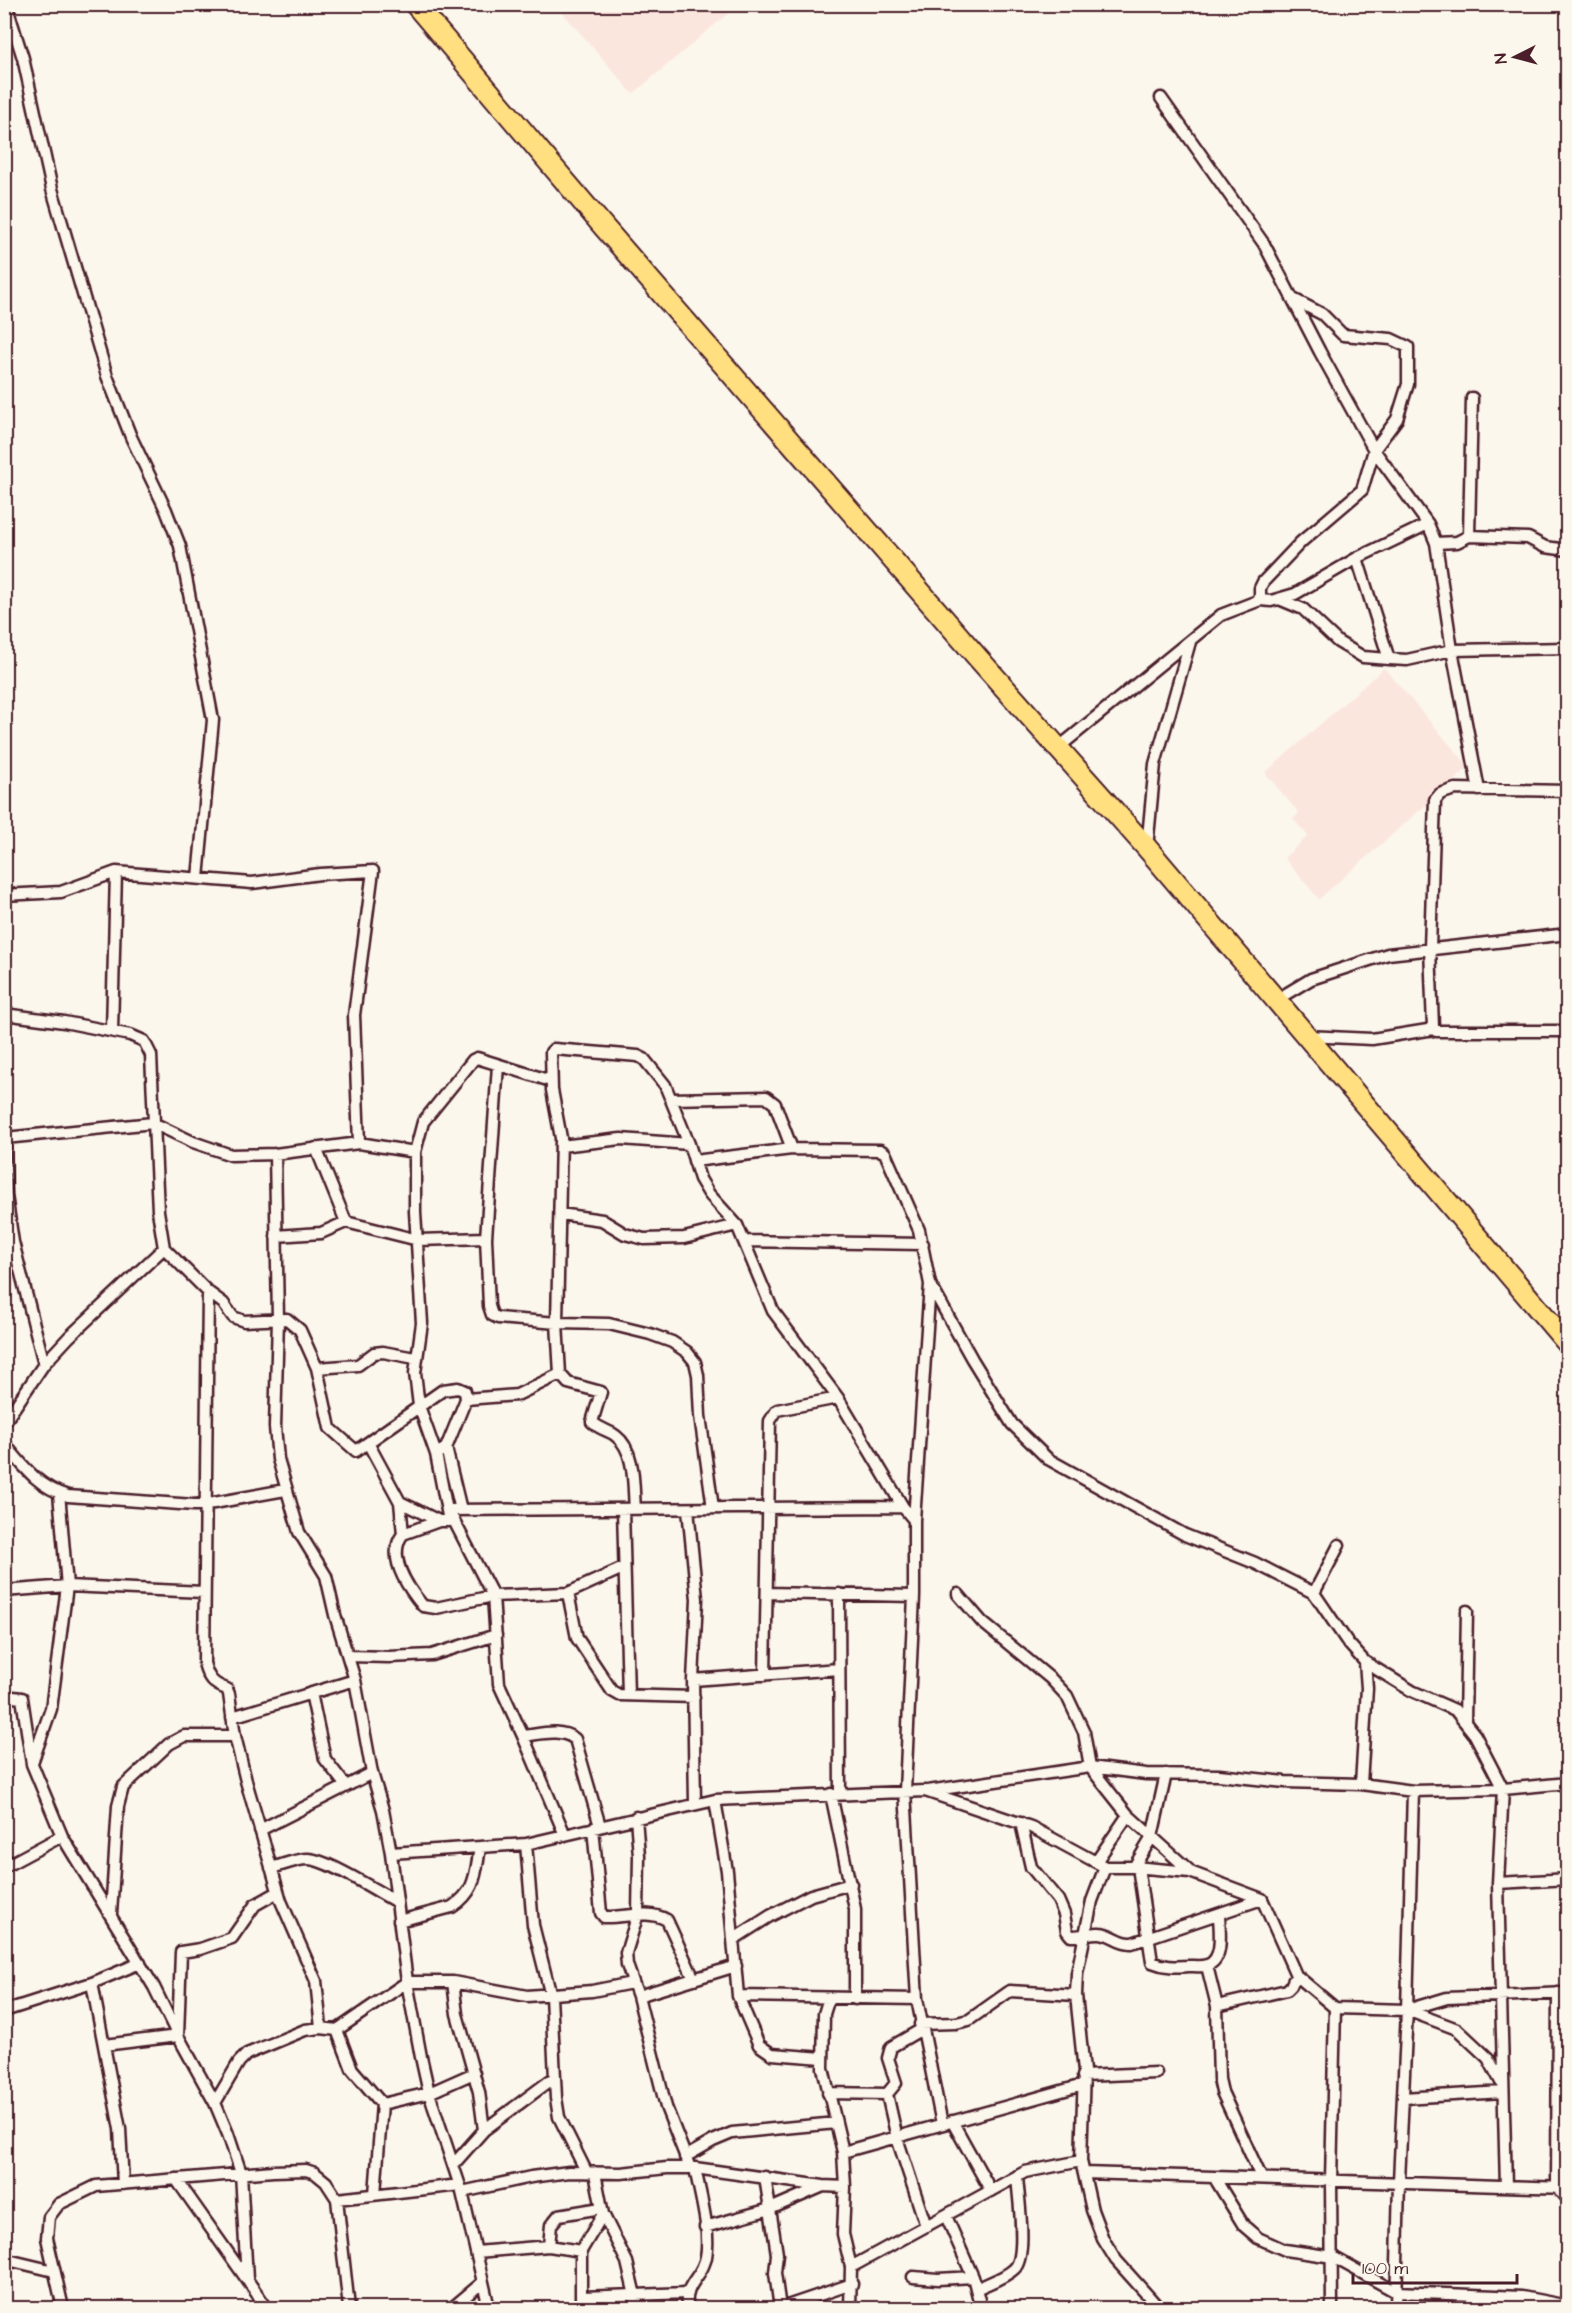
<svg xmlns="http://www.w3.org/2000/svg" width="1572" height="2313" viewBox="0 0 1572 2313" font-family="'Architects Daughter',sans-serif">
<rect width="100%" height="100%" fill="#fbf7ec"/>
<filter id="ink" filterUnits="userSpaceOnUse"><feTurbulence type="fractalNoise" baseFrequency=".0167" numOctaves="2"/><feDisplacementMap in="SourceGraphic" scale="12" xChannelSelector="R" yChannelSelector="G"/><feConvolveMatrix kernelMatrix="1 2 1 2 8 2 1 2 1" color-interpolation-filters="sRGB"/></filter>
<g filter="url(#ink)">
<!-- built -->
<path fill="#fbe6de" d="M556 5H738L633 94Z
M1384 668 1469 767 1319 899 1284 858 1308 836 1293 819 1299 813 1265 773Z"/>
<!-- green -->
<path fill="#9cdea8" stroke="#737e6a" stroke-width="1.5" d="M1563 2011H1568V2172H1564Z"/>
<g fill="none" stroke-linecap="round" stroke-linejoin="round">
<!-- street casing -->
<g stroke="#4a1f2b" stroke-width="15">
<path id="street" d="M6 4 23 58 52 189 107 376 131 437 166 510 180 546 213 720 198 878
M1161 98 1264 244 1320 352 1374 450 1428 524 1436 543 1452 650 1479 790
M1469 536 1528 538 1545 547 1568 550
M1436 543 1457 542 1469 536 1472 398
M1357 558 1389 659 1407 660 1452 650 1568 648
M1279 599 1303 609 1338 642 1363 657 1389 659
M1260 600V588L1263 582 1301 542 1362 490 1374 450 1397 419 1408 384V347L1391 339 1343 335 1322 314 1293 299
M1058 748 1221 615 1260 600 1271 601 1295 594 1357 558 1428 524
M1568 791 1455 789 1440 794 1435 800 1430 948 1433 1027 1436 1031H1568
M1147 848 1155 764 1190 642
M4 895 61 892 116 872 252 883 320 874 373 871 354 1015 359 1143
M1276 1000 1311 979 1388 954 1568 934
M4 1014 64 1022 130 1035 144 1041 151 1055 158 1211 164 1248 208 1292 223 1303 233 1317 244 1321 287 1319 300 1330 317 1368 330 1428 356 1451 443 1390 458 1388 465 1391 466 1399 446 1448 436 1454
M112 1031 116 872
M1306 1036 1372 1039 1434 1029
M672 1099 766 1097 775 1104 792 1149
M4 1138 6 1195 13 1242 44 1364
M5 1138 153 1123 193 1142 231 1155 275 1154 359 1143 415 1152
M561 1146 621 1139 689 1144
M316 1148 346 1222
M275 1154 278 1319 275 1427 278 1459 299 1532 326 1576 335 1615 355 1680 372 1773 383 1810 391 1853 407 1982 421 2057 429 2093 462 2192 489 2308
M694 1161 792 1149 880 1150 885 1153 919 1230 930 1284 914 1520V1596L905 1791 917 1999 942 2124
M560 1214 602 1220 625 1234 644 1239 684 1238 737 1225
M276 1236 321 1233 346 1222 418 1240 486 1238 489 1306 492 1315 498 1318 557 1323 609 1324 650 1334 672 1342 687 1352 695 1362 698 1375 700 1416 713 1508
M486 1238 498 1065
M746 1241 923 1244
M930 1284 972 1359 1012 1424 1048 1459 1185 1535 1255 1563 1314 1593 1348 1643 1365 1662 1412 1691 1455 1710 1475 1735 1503 1789 1498 1883 1506 2186
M208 1292 204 1663C208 1678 212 1684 227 1689L229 1694 235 1736 246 1781 281 1901 316 1981 321 2028
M317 1368 358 1365 374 1353 383 1352 415 1358
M466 1399 517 1395 560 1374
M4 1423 44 1364 69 1337 164 1248
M4 1443C23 1466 38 1487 68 1496L194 1505 214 1503 285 1490
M368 1443 400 1502 403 1534C386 1556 408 1588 423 1606L436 1608 493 1596 568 1593 623 1568
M446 1448 461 1510
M400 1502 439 1521
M623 1509 628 1695
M635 1509C633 1487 636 1451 616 1436 609 1430 602 1431 592 1422L601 1392 568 1383 560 1374 557 1323 561 1138 552 1090 551 1052 554 1049 638 1056 644 1059 665 1085 689 1144 700 1179 709 1194 737 1225 773 1311 838 1398 903 1507 914 1520
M688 1509 697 1599 693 1680 695 1803
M450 1513 493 1596 499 1684 523 1736 565 1835
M449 1521 436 1454 419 1406 415 1373 422 1323 415 1212V1152L423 1122 473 1060 477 1058 551 1081
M403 1534 439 1521H449V1510L903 1507
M4 1591 67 1586 204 1592
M568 1593 577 1638 612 1691 619 1695 694 1697
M767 1593 914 1596
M1314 1593 1339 1545
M839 1594 840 1794
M958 1594 982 1622 1051 1679 1067 1696 1084 1732 1090 1767 1128 1815 1190 1871
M348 1656 389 1657 432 1655 496 1635
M765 1675 770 1421 777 1410 838 1398
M693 1680 839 1669
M311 1693 325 1759 346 1786
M4 1696 22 1698 32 1764 62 1836 154 1987 178 2036 215 2103
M232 1717 355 1680
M1465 1721 1467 1611
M523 1736C541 1734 560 1728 575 1739L600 1826
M33 1760 51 1709 67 1586 59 1493
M1361 1784 1367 1688 1365 1662
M928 1791 1090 1767 1146 1774 1219 1775 1285 1782 1361 1784 1413 1791 1503 1789 1568 1783
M831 1794 855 1909V1999
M715 1800 727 1871 738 1996 759 2045 772 2054 823 2058
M636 1817 639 1856 638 1914 626 1953 627 1965 638 1996 666 2107 690 2168
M1021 1823 1031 1867 1058 1900 1064 1914 1067 1931 1071 1936C1081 1937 1090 1932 1100 1933 1113 1934 1119 1944 1132 1943L1262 1899
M593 1828 601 1913 604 1917C625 1918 647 1909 667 1920L694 1979
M260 1830 372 1773
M526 1844 533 1925 551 1996 556 2098 559 2117 586 2171
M391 1853 526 1844 715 1800 925 1791 1031 1827 1105 1867H1134L1190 1872 1262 1899 1296 1975 1335 2008 1407 2010 1447 1998 1568 1993
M1096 1862 1128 1815
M4 1867 62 1836
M1105 1867 1092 1901 1077 1973 1076 1995 1084 2071 1081 2161 1092 2210 1103 2239 1116 2260 1159 2308
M1134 1867 1152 1837 1166 1774
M1138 1867 1152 1962C1164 1967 1175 1967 1189 1966 1194 1966 1202 1967 1207 1965 1225 1960 1219 1928 1219 1914
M271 1868C283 1865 296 1859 308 1859 327 1859 378 1892 397 1902
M1498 1883 1568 1879
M111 1914 118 1806 123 1787 169 1744 184 1736H235
M399 1921 452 1907C476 1891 475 1875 480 1848
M734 1939 770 1916 811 1895 851 1884
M1207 1966 1217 2006 1219 2079 1222 2092 1261 2177
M453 1982 457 2014 479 2092 484 2130
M92 1983 120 2129 123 2184
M1558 1993 1557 2188 1568 2200
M638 1996 736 1966
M738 1996 917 1999
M829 1998 824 2014 823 2068 843 2152 845 2187 843 2234 851 2267 850 2308
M1217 2006 1287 1990 1291 1986 1296 1975
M1407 2010 1457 2029 1488 2058 1501 2082
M4 2011 92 1983 140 1963
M920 2024 956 2023 969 2020 1010 1991 1076 1995
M337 2030 352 2069 382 2104 375 2194
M104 2045 178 2036 181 1952 200 1949 232 1938 255 1905 278 1892
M1083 2076 1156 2073
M828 2093 887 2094 896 2083 888 2058 891 2047 922 2029
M887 2094 897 2138 926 2226
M1403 2098 1503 2092
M382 2104 429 2093 474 2073
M952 2121 991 2191
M843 2152 1083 2085
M685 2157 713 2141 732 2133 836 2123
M453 2165 484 2130 555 2077
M595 2173 603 2214 627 2262 638 2308
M1084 2173 1568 2188
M765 2177 777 2254 775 2273 780 2308
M1214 2177 1244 2226 1258 2238 1285 2250 1333 2257 1396 2292 1522 2297 1568 2306
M176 2179 267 2308
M462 2192 531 2177 569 2172 621 2173 667 2168H695L823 2186 845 2187
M337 2199 460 2185
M946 2216 973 2277 981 2308
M705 2227 770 2209 821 2187
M549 2246 551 2225 559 2215 601 2208
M476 2252 549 2246 581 2251
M4 2259 54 2271
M851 2267 1025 2172 1081 2161
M913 2277 938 2279 973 2277
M247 2279 241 2173 228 2134 215 2103 239 2062 247 2054 305 2030 321 2028 337 2030 407 1982H453L527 1996 592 1991 632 1983
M976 2289C988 2283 1005 2278 1014 2269 1028 2257 1018 2195 1017 2176
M582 2297 687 2293
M63 2308 47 2238 49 2217 59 2204 96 2186 273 2171 306 2170 315 2173 326 2182 337 2199 349 2308
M452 2308 483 2282
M581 2308V2251L603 2214
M687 2308C684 2282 702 2279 706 2257 711 2232 700 2194 695 2168
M781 2308 852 2284
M1332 2308 1331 2181 1335 2008
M1396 2308 1399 2181 1407 2010 1413 1791"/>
</g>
<!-- highway casing -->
<g stroke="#4a1f2b" stroke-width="24">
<path id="highway" d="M415 4 603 226 978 658 1147 848 1568 1344"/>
</g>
<!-- street -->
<use href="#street" stroke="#fbf7ec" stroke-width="10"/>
<!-- highway -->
<use href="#highway" stroke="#ffdf80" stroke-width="20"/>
</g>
</g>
<!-- margin -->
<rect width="1572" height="2313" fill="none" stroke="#fbf7ec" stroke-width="24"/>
<rect x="12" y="12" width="1548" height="2289" fill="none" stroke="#4a1f2b" stroke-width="2" filter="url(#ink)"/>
<!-- north arrow -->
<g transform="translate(1515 57) rotate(264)" stroke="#fbf7ec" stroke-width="4.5" paint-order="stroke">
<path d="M0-4.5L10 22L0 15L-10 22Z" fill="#4a1f2b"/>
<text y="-9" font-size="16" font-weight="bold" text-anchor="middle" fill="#4a1f2b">N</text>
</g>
<!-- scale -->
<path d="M1353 2274v9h164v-9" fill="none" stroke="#4a1f2b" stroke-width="3"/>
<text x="1362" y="2274" font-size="18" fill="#4a1f2b" stroke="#fbf7ec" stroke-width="4.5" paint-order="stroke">100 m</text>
</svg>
